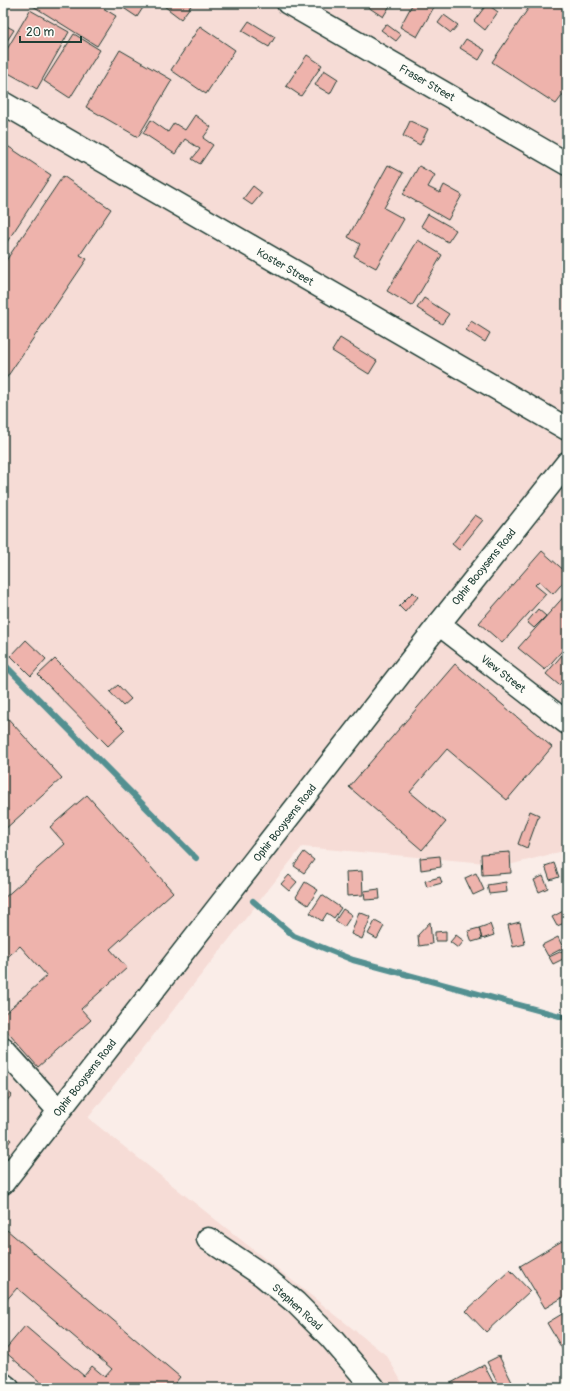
<svg xmlns="http://www.w3.org/2000/svg" width="570" height="1391" viewBox="0 0 570 1391" font-family="Pangolin,sans-serif">
<rect width="100%" height="100%" fill="#faede8"/>
<filter id="ink" filterUnits="userSpaceOnUse"><feTurbulence type="fractalNoise" baseFrequency=".025" numOctaves="2"/><feDisplacementMap in="SourceGraphic" scale="8" xChannelSelector="R" yChannelSelector="G"/><feConvolveMatrix kernelMatrix="1 2 1 2 8 2 1 2 1" color-interpolation-filters="sRGB"/></filter>
<g filter="url(#ink)">
<!-- built -->
<path fill="#f6dcd6" d="M3 3H567V850L509 865 302 847 88 1118 387 1356 405 1388H3Z"/>
<g fill="none" stroke-linecap="round" stroke-linejoin="round">
<!-- stream -->
<path stroke="#539091" stroke-width="6" d="M3 663 196 858
M253 901 294 936 353 960 567 1018"/>
</g>
<!-- building -->
<path fill="#eeb3ac" stroke="#1f3d34" d="M35 3H95L116 16 97 46 33 6Z
M116 3H146L137 17Z
M160 3H193L181 19Z
M370 3H388L391 4 383 17 368 7Z
M413 3H427L434 7 417 37 400 27Z
M532 3H567V89L556 104 492 62Z
M487 4 498 12 485 30 474 21Z
M30 10 69 32 37 89 3 70V56Z
M444 15 458 25 451 33 438 23Z
M249 21 275 37 269 47 242 31Z
M3 24 14 30 3 47Z
M386 24 401 35 396 41 381 30Z
M200 26 235 50 206 94 171 70Z
M74 34 100 50 70 98 44 81Z
M466 39 485 50 479 60 460 48Z
M120 50 172 80 138 137 86 107Z
M307 55 322 65 301 96 286 86Z
M324 70 338 79 330 94 315 85Z
M195 115 211 127 203 138 213 145 200 164 192 159 200 149 185 139 175 154 143 133 151 120 168 132 174 123 185 130Z
M410 121 428 129 420 145 403 136Z
M3 143 51 175 3 248Z
M388 165 403 173 384 208 404 219 376 268 354 256 360 244 348 237Z
M419 166 435 175 428 187 440 193 444 185 462 195 448 220 403 194Z
M63 176 111 209 80 255 87 259 3 383V265Z
M253 186 262 193 252 205 243 199Z
M428 214 456 230 448 242 421 226Z
M418 240 442 255 412 306 387 291Z
M424 298 449 314 442 324 417 308Z
M471 321 490 333 485 342 466 330Z
M340 338 377 361 369 374 332 351Z
M475 515 483 520 459 550 452 544Z
M542 551 567 573V578L553 594 539 581 535 585 546 594 502 643 479 623Z
M413 592 418 597 405 612 399 606Z
M567 593V645L545 670 518 648Z
M538 609 546 616 534 628 527 622Z
M26 640 46 659 31 676 11 656Z
M567 649V677L559 685 546 674Z
M55 659 125 730 108 746 38 675Z
M455 664 552 747 507 800 447 749 410 792 446 822 422 850 349 787Z
M118 685 131 699 123 706 110 692Z
M3 713 62 778 3 831Z
M87 795 173 892 110 949 127 968 81 1009 91 1020 38 1067 3 1027V1015L47 976 20 946 3 961V899L65 844 50 827Z
M530 811 539 815 527 848 518 844Z
M304 852 314 860 304 873 294 866Z
M510 852 511 873 482 875 481 854Z
M440 856 441 867 421 870 420 858Z
M554 863 559 877 550 880 545 866Z
M362 871 363 895 347 896 346 872Z
M476 873 484 890 473 895 465 878Z
M289 875 297 882 289 891 281 884Z
M543 876 548 888 539 892 534 880Z
M440 877 442 883 427 887 425 881Z
M305 882 318 890 308 905 296 897Z
M506 882 507 892 489 894 487 885Z
M379 889 380 899 365 900 364 891Z
M322 895 341 908 334 918 327 913 322 921 310 913Z
M343 909 352 915 344 927 335 921Z
M567 909V922L557 926 552 917Z
M359 912 371 917 362 939 351 934Z
M375 921 384 926 377 939 368 934Z
M430 922 432 944 419 946 418 935Z
M520 922 525 944 513 947 508 925Z
M490 924 494 935 482 939 479 928Z
M479 928 482 939 472 942 468 931Z
M446 931V941H435V932Z
M456 935 464 941 458 948 450 942Z
M558 937 563 948 548 956 542 945Z
M562 951 565 958 553 964 549 957Z
M3 1088 12 1095 3 1105Z
M3 1134 11 1140 3 1150Z
M7 1230 180 1377 171 1388H47L4 1351 25 1326 84 1376 92 1366 105 1377 112 1369 17 1288 3 1304V1235Z
M567 1238V1295L545 1308 520 1266Z
M510 1270 530 1291 486 1332 466 1311Z
M567 1311V1357L547 1323Z
M499 1356 515 1388H500L487 1362Z
M484 1365 496 1388H453L451 1383Z"/>
<g fill="none" stroke-linecap="round" stroke-linejoin="round">
<!-- minor casing -->
<g stroke="#1f3d34" stroke-width="25">
<path id="minor" d="M288 3 567 164
M3 103 567 429
M439 624 567 723
M3 1049 59 1111
M208 1239 262 1275 296 1303 331 1338 374 1388
M3 1384 8 1388"/>
</g>
<!-- major casing -->
<g stroke="#1f3d34" stroke-width="25">
<path id="major" d="M3 1183 439 624 567 463"/>
</g>
<!-- minor -->
<use href="#minor" stroke="#fdfcf7" stroke-width="22"/>
<!-- major -->
<use href="#major" stroke="#fdfcf7" stroke-width="22"/>
</g>
</g>
<g text-anchor="middle" dominant-baseline="central" stroke-width="3" stroke-linejoin="round" paint-order="stroke">
<!-- street labels -->
<g font-size="11" fill="#1f3d34" stroke="#fdfcf7">
<text transform="translate(427 83) rotate(30)">Fraser Street</text>
<text transform="translate(285 267) rotate(30)">Koster Street</text>
<text transform="translate(484 567) rotate(-51)">Ophir Booysens Road</text>
<text transform="translate(503 674) rotate(38)">View Street</text>
<text transform="translate(285 823) rotate(-52)">Ophir Booysens Road</text>
<text transform="translate(85 1078) rotate(-52)">Ophir Booysens Road</text>
<text transform="translate(297 1307) rotate(42)">Stephen Road</text>
</g>
</g>
<!-- margin -->
<rect width="570" height="1391" fill="none" stroke="#fdfcf7" stroke-width="16"/>
<rect x="8" y="8" width="554" height="1375" fill="none" stroke="#1f3d34" stroke-width="1.5" filter="url(#ink)"/>
<!-- scale -->
<path d="M20 36v6h61v-6" fill="none" stroke="#1f3d34" stroke-width="2"/>
<text x="26" y="36" font-size="12" fill="#1f3d34" stroke="#fdfcf7" stroke-width="3" paint-order="stroke">20 m</text>
</svg>
